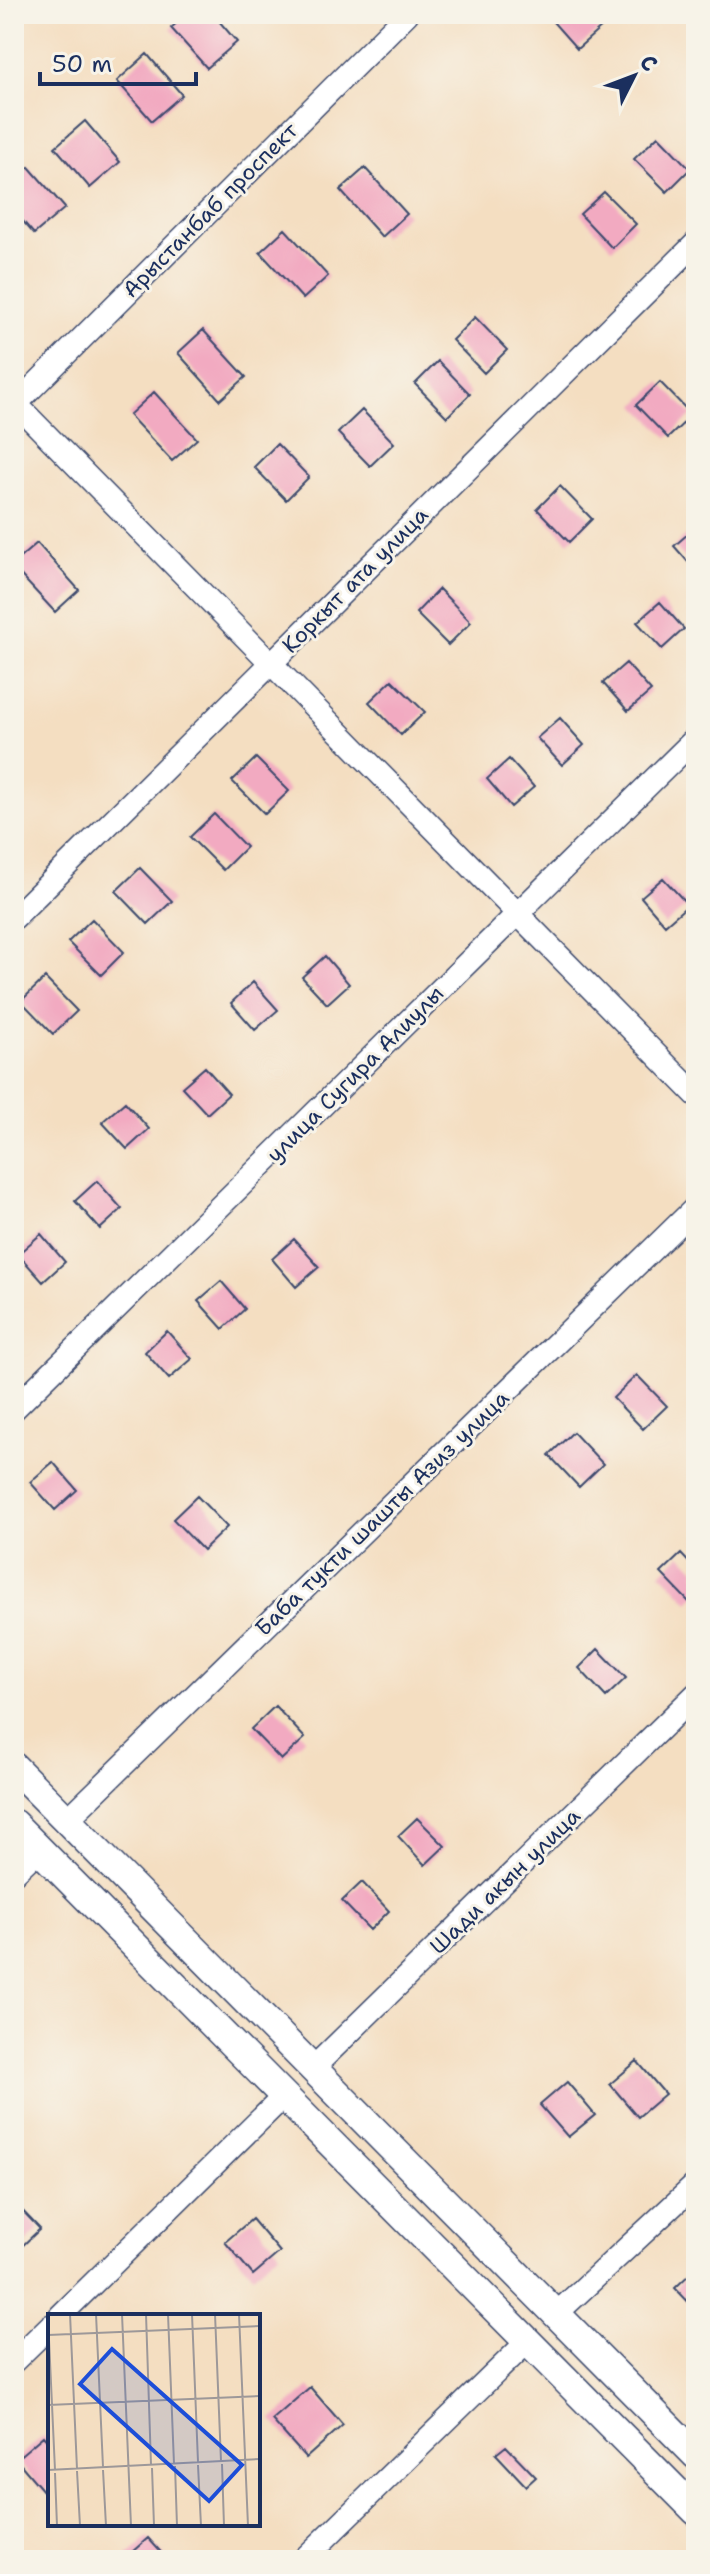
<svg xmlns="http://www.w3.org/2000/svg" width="710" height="2574" viewBox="0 0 710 2574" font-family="'Shantell Sans',sans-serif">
<rect width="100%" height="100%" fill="#f7f3e8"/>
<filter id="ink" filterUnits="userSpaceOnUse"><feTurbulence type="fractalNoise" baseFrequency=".0125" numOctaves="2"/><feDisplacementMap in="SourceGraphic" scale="16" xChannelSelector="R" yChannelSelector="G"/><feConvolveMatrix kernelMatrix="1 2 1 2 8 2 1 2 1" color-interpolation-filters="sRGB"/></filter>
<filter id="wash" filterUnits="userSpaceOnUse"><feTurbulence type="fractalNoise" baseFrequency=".006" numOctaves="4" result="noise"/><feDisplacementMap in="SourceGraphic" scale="32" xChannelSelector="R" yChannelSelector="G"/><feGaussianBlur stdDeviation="1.8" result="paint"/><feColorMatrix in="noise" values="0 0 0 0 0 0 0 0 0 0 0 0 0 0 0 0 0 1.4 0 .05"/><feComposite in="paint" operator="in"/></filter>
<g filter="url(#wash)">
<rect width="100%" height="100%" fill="#f4dec1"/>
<g id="blocks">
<!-- building -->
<path fill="#f2aac1" d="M187 14H213L237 42 207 68 171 28Z
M546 14H592L603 26 577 49Z
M147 54 182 95 152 121 117 81Z
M85 121 120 162 90 188 55 147Z
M658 136 690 169 667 192 634 159Z
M29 167 65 208 34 234 14 211V181Z
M365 168 407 214 382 237 340 190Z
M604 192 636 224 612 248 580 214Z
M285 229 328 276 303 299 260 252Z
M475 317 507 350 484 373 452 340Z
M203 330 246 377 220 400 178 353Z
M438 361 470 394 447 417 415 384Z
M660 382 692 415 668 438 636 405Z
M154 392 197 439 172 461 129 415Z
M362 410 394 443 370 466 338 433Z
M277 444 309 477 286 500 254 467Z
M560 486 592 519 569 542 537 509Z
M696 527V571L674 546Z
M37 543 79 590 55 612 14 568V563Z
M439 589 471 622 448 645 416 613Z
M660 602 684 629 662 649 637 622Z
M626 663 651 691 628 711 603 683Z
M392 680 425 712 401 735 369 702Z
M560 718 584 745 562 765 537 738Z
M256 758 289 791 265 814 232 781Z
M509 759 534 787 511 807 487 779Z
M214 814 246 847 223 870 190 837Z
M140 868 172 901 148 924 116 891Z
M663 878 688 905 665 925 641 897Z
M92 919 124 952 101 975 68 942Z
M325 956 349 984 327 1004 302 977Z
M45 978 77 1011 53 1034 21 1001Z
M253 982 278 1010 255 1030 231 1003Z
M205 1067 229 1094 207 1114 182 1087Z
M125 1102 149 1129 127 1149 102 1122Z
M97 1181 122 1209 100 1229 75 1201Z
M41 1234 65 1262 43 1282 18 1254Z
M294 1239 319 1267 296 1287 272 1259Z
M221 1281 245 1309 223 1329 198 1301Z
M167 1331 192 1359 169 1379 145 1352Z
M637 1375 667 1406 643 1429 613 1398Z
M573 1432 603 1464 579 1487 549 1455Z
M53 1462 77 1490 55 1510 30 1482Z
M197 1496 227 1527 203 1550 173 1519Z
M681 1554 696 1570V1595L689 1602 661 1573Z
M598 1649 626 1678 606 1697 579 1668Z
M275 1706 305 1738 281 1760 251 1729Z
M417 1818 445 1846 425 1865 398 1836Z
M362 1882 389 1911 370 1930 342 1901Z
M637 2061 665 2094 638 2117 610 2084Z
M567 2082 595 2115 568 2137 540 2105Z
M14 2202 40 2229 20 2248 14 2242Z
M252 2219 280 2252 253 2275 225 2242Z
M696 2268V2310L675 2288Z
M310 2387 343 2425 306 2458 272 2420Z
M43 2436 50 2444V2487L44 2492 16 2459Z
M506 2446 536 2477 526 2486 496 2454Z
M148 2538 168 2560H123Z"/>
</g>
</g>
<g filter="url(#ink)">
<use href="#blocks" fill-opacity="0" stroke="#3c496d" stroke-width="2"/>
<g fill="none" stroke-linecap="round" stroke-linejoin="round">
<!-- minor casing -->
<g stroke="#3c496d" stroke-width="25">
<path id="minor" d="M14 402 696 1095
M14 406 407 14
M14 918 696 243
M14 1409 696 738
M67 1820 696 1207
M14 1873 39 1849
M314 2067 696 1694
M556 2314 696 2184
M60 2316 282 2098
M14 2361 50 2326
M303 2560 527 2342"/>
</g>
<!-- tertiary casing -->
<g stroke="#3c496d" stroke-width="31">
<path id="tertiary" d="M14 1767 696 2455
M14 1824 696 2511"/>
</g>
<!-- minor -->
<use href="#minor" stroke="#fff" stroke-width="22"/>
<!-- tertiary -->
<use href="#tertiary" stroke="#fff" stroke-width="28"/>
</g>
</g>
<g text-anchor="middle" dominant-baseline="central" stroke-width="6" stroke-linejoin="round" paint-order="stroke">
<!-- street labels -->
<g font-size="22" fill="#1b2f5e" stroke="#f7f3e8">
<text transform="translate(210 210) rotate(-45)">Арыстанбаб проспект</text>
<text transform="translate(355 580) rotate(-45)">Коркыт ата улица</text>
<text transform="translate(355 1074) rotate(-45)">улица Сугира Алиулы</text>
<text transform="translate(382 1513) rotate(-44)">Баба тукти шашты Азиз улица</text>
<text transform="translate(505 1881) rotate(-44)">Шади акын улица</text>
</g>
</g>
<!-- overview -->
<g transform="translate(48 2314)">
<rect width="212" height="212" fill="#f4dec1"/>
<path fill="none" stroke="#9d9899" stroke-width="2" d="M22 0 29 155M48 0 55 153M74 0 83 212M98 0 103 151M120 0 126 150M144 0 150 148M167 0 173 147M191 0 200 212M0 4 7 156M0 21 212 12M0 91 212 82M174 150 176 212M150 151 153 212M127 152 129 212M104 154 106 212M0 156 212 145M55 156 58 212M29 157 32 212M7 159 9 212"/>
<path fill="#1d4ed8" fill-opacity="0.15" stroke="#1d4ed8" stroke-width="4" d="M64 35 194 151 161 187 32 70Z"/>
<rect width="212" height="212" fill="none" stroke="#1b2f5e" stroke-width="4"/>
</g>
<!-- margin -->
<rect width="710" height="2574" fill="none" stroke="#f7f3e8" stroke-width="48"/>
<!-- north arrow -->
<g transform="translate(634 76) rotate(48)" stroke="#f7f3e8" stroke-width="6" paint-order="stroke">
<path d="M0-6L14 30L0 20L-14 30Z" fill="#1b2f5e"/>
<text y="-12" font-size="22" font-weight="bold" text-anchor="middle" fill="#1b2f5e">С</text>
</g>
<!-- scale -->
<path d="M40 72v12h156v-12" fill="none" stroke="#1b2f5e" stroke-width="4"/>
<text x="52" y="72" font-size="24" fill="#1b2f5e" stroke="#f7f3e8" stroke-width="6" paint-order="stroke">50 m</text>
</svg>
